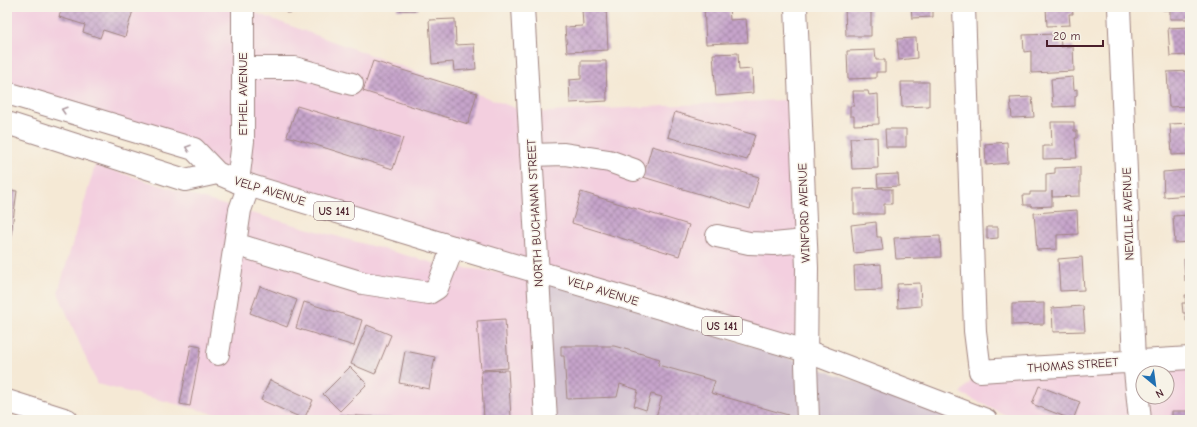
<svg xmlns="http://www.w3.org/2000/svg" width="1197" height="427" viewBox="0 0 1197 427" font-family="'Comic Neue',sans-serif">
<defs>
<pattern id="building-cross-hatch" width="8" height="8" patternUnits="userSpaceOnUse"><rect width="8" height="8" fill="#c6a4cb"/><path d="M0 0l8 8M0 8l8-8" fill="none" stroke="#a385a5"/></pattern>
</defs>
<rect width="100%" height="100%" fill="#f7f3e8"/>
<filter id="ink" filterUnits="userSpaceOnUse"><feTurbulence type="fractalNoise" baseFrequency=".025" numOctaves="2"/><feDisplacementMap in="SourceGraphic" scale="8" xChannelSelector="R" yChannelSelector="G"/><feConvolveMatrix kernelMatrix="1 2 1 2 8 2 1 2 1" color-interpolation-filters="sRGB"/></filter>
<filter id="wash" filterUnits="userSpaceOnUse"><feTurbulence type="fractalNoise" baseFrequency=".012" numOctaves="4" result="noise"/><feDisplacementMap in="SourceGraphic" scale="16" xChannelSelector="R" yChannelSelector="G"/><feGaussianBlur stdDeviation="0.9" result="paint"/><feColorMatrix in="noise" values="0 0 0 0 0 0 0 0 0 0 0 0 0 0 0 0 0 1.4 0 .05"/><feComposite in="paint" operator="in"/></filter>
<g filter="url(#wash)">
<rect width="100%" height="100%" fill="#f5e9d5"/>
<!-- built -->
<path fill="#f3cfdf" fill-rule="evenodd" d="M7 7H239L529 113 800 99 806 351 249 185 194 149 7 93Z
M95 165 240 210 445 266 538 276 546 420H239L97 384 58 293Z
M1190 358V420H1016L960 393 980 371ZM1143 373H1167V397H1143Z"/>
<!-- industrial -->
<path fill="#cfbdce" d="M538 276 806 364 965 420H546Z"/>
<g id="blocks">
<!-- building -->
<path fill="url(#building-cross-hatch)" d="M62 7H134L125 37 103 30 100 38 83 32 85 25 59 17Z
M286 7H311V11L286 13Z
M397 7H418V10H397Z
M606 7 608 50 567 52 565 27 583 26 582 9Z
M704 7H729L730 20 746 19 748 42 706 44Z
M845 7H871V36H846Z
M911 7H933V17L912 18Z
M1046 7H1072L1073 14H1069L1070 25 1047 26Z
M1163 7H1190V19H1170V10H1163Z
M455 19 456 45 474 44 476 69 454 71 453 62 432 64 429 20Z
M1190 27V55L1170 56 1168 28Z
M1060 34 1061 47 1073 46 1074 71 1031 73V51L1024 52 1023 35Z
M916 38 917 58 899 60 897 39Z
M875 50 876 60H885V72H876V78L848 79 847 51Z
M738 53 739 70 752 69 753 93 716 96 713 54Z
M373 61 477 93 468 124 363 91Z
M581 61H606L607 101 570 103 569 80 581 79Z
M1190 71V106L1169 107 1167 72Z
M1073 77 1074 90 1077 89V95L1075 96V106L1053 107 1051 79Z
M901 82H929V106L902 107Z
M853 91H868L869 95 878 94 879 124 854 125V116H850V106H854Z
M1032 97 1034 117 1012 118 1010 98Z
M297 106 403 138 393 169 287 136Z
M675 112 755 135 747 160 668 137Z
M1051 122H1074V131H1077V138H1075L1077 158 1043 159V146H1052Z
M1190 123V154L1172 155 1170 124Z
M885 129H906V147H886Z
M877 137 878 168 852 169 850 138Z
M1007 142 1008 163 986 165 985 144Z
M652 146 759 177 750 209 643 177Z
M1080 167V196L1052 197V191V206L1032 207 1031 205H1024L1023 195H1030V192H1046V174L1055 173V168Z
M1190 170V195L1164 197 1163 172Z
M898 174 899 186 878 187 877 175Z
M883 188V189H892V204H884V214H854V189Z
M7 190 17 191 9 249H7Z
M581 192 689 225 679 256 572 223Z
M1077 210 1078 234 1057 235V249L1037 250 1034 213Z
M1190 215V242L1175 243 1173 216Z
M876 222 877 237H881L883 250 854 253 851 225Z
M987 227H998V238L987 239Z
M940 236 941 257 896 259 894 238Z
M1082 257 1084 290 1060 291 1058 259Z
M1184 259H1190V280L1185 281Z
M881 264 882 290 855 291 854 266Z
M920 283 921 306 898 308 897 284Z
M260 286 297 300 287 327 250 313Z
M1185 295H1190V320L1186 321V313H1183L1182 303H1186Z
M304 302 362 320 354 346 296 328Z
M1044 303V324L1012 325V304Z
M1083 306 1085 331 1053 332 1052 308Z
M505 319 508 368 481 370 477 321Z
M367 325 391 335 375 374 351 364Z
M191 345 201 347 190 406 180 404Z
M561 346H614L660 359 658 365 715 381 711 393 788 415 786 420H655L662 397 651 394 646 410 634 406 638 390 620 384 617 397 567 399 564 356H561Z
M405 351 435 357 429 389 399 383Z
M350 367 367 384 340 411 323 394Z
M508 370 511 417 484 419 481 371Z
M270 380 313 400 304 419 261 400Z
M1039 386 1080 402 1073 420 1032 404Z
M1172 411H1190V420H1172Z
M340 415 393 418 392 420H340Z"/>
</g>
</g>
<g filter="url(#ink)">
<use href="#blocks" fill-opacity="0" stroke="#a08480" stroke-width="1"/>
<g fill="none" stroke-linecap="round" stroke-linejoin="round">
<!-- minor casing -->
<g stroke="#a08480" stroke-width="24">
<path id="minor" d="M523 7 546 420
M796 7 807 268 806 364 808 420
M964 7 975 331 980 371 1190 358
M1119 7 1134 361 1140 420
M243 68H295L352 84
M531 155 564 154 609 161 634 170
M238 182 243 141V7
M249 185 240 210 235 244 363 283 429 293 437 288 453 247
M717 236 749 243 774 244 805 241
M218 354 235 244
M7 401 67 420"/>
</g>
<!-- major casing -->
<g stroke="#a08480" stroke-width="24">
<path id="major" d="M7 93 194 149 217 173 238 182 453 247 806 351 986 420
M7 123 185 180 217 173"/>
</g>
<!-- minor -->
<use href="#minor" stroke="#fff" stroke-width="22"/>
<!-- major -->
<use href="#major" stroke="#fff" stroke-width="22"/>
</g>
<!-- one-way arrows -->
<defs><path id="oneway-chevron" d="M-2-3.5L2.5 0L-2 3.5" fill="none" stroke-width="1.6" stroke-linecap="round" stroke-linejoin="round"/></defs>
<g stroke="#ae9aa0">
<use href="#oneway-chevron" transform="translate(64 110) rotate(-163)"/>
<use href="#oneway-chevron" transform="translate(188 148) rotate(-161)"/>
</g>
</g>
<g text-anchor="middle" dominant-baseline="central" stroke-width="3" stroke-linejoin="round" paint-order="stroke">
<!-- shield labels -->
<g fill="#f7f3e8" stroke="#7e5f64" stroke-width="1">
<rect x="314" y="202" width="40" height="18" rx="3"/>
<rect x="702" y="317" width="40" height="18" rx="3"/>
</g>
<g font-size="11" font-weight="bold" fill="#4a1f2b">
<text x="334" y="211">US 141</text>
<text x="722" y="326">US 141</text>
</g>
<!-- street labels -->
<g font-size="12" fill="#4a1f2b" stroke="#f7f3e8">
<text transform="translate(243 94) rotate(-90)">ETHEL AVENUE</text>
<text transform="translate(270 191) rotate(17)">VELP AVENUE</text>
<text transform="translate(535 213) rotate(-93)">NORTH BUCHANAN STREET</text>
<text transform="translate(804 213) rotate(-92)">WINFORD AVENUE</text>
<text transform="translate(1128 214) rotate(-92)">NEVILLE AVENUE</text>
<text transform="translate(603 291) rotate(17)">VELP AVENUE</text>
<text transform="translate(1073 365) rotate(-4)">THOMAS STREET</text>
</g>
</g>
<!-- margin -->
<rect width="1197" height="427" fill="none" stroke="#f7f3e8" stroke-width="24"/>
<!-- north arrow -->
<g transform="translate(1155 385) rotate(151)"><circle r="19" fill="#f7f3e8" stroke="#b29e9c"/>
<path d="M0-3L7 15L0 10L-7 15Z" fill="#1f6fb2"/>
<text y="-6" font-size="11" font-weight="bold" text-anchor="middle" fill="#4a1f2b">N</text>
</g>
<!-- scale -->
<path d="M1047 40v6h56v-6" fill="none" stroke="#4a1f2b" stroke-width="2"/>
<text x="1053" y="40" font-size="12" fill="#4a1f2b" stroke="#f7f3e8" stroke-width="3" paint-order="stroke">20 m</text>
</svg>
